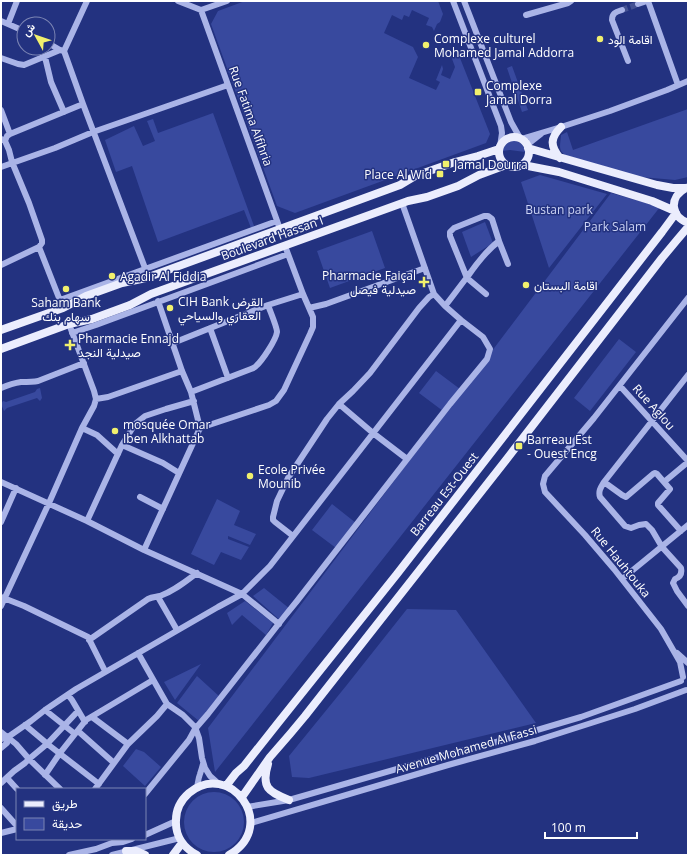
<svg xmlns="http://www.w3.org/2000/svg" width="689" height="856" viewBox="0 0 689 856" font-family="'Open Sans',Vazirmatn,sans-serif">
<rect width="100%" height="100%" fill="#233280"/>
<!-- green -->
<path fill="#38499e" d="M245 1H438L443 14 440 22 437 24 434 31 432 27 426 25 429 18 412 10 409 17 404 15 402 20 392 15 384 33 413 47 418 57 409 78 436 90 440 82 436 80 442 65 443 69 441 75 450 79 455 67 451 56 453 55 460 58 490 134 486 143 295 213 277 206 211 24 218 11Z
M512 66 528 110 522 112 507 68Z
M688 109V177L675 180 630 176 571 158C557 151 560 149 561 135L567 132 573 150Z
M213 113 254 226 251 228 244 210 158 242 132 166 116 172 105 140 134 126 143 146 155 141 147 121 153 119 158 133Z
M510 141C519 140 524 144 525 152L510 150 502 151 505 145Z
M540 175 607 194 549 268 521 182Z
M611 193 660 207 215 772 208 728Z
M485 222 493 243 471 257 462 232Z
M372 231 385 268 330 288 317 251Z
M619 339 636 352 590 411 574 398Z
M436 371 460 389 443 411 419 393Z
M40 388 42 398 40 401 37 398 7 408 4 411 1 404 3 401 6 402 35 392 37 389Z
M217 499 240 511 234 525 256 534 250 545 228 536V539L249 547 241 560 221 552 214 565 191 554Z
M332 504 356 523 336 548 312 530Z
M264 588 290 609 281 621 253 596Z
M245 601 273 623 266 635 242 615 232 625 227 613Z
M407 609 456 610 536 723 309 778 292 777 289 756 346 686Z
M201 664 175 700 164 682Z
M197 676 220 697 199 721 177 703Z
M136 749 144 752 161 767 145 786 123 766Z
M184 822a30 30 0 1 1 60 0a30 30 0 1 1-60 0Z"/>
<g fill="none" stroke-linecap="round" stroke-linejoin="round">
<!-- minor-tunnel -->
<path stroke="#445193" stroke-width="6" stroke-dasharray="6 3" stroke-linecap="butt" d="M622 10 638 4"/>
<!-- minor -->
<path stroke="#aab4e7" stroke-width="6" d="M178 1 201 10 227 1
M453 1 501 126 502 133 500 147
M464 1 511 122 520 138
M648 1 678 85
M638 4 647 1
M201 10 280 229
M622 10C616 12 612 13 612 20L628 61
M526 15 568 3 571 1
M1 21 24 31
M8 24 17 1
M48 43 60 50 64 51 83 104 145 268
M64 51 87 1
M45 57 51 82 64 112
M1 58 18 64 24 65 60 50
M1 110 10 134
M1 139 5 141 9 150 12 162 29 203 42 240V243L39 247 61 303
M521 139 561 127 610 111 667 90 688 81
M5 141 7 136 10 134 83 104
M527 145 541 134
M1 167 55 148 93 132 228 85
M499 241 508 264
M1 265 39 247
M60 300 277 221
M445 306C453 296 460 286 468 276 477 263 486 251 499 241L492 219 488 216H484L454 228 450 232V236L467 278 486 294
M309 308 326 304 425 268
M210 328 228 378
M72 333 96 325 288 254
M173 343 268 305 303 294
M688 375 652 421 604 482C601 487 598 491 600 497L625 526 631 528 639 525 646 524 652 530 662 547 681 568C682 573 681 577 675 579L673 583 677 591 688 606
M620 386 688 461
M1 388C8 385 14 383 21 382 27 382 33 382 38 381L84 363
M191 392 251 369C251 369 256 367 256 366 262 361 276 340 277 332 277 327 270 311 268 305
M96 399 108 397 182 371
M339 404 373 433 407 459
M82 428 97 435 118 454
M200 428 269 405 276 401 284 390 310 334 313 327V317L303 294 285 246
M122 445 163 463 179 473
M1 482 87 521 144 550 242 594 279 624
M604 482 622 495 626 497 653 474 655 473 657 474 670 489 658 503V505L681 531
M664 482 688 462
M140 497 163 509
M87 521 122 445 135 424 145 416 166 409 194 401
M1 522 16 488
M293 536 275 522 273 520V517L277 501 288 478 327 419 339 404 353 391 370 373 419 308 429 297 434 294
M144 550 200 428 191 392 182 371 158 301
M622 579 688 525
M1 597 24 606 88 637 105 671
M158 597 177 630
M1 606 49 503 82 428 94 406 96 399 94 391 69 324
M89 640 148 599C152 597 156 597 160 596 174 591 185 582 197 573
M138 653 167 704 183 715 195 727 199 738 202 758 205 768 210 776 220 785
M677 653 688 663
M683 677 680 662 661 629 614 569 585 535 545 492 543 484 545 476 594 418 688 298
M68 695 72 700 85 722
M45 710 75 734
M92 717 128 744
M25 725 50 746 99 784
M78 731 114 763
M1 732 16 744 29 759 60 789
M1 739 8 737 31 721 45 710 76 689 218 607 242 594 270 566 461 320 445 306 434 294 402 203
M1 748 7 743 8 737
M45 775 60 753 86 720 153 680
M7 778 17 789
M1 783 14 771 25 763 29 759 47 744 78 711
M197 788C198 783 198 779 200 774 201 771 202 768 203 764
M95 789 128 744 157 716 167 704
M145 794 189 740 195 729 208 714 284 617 297 601 450 404 487 359 490 349 483 337 461 320
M247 807 289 800 435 758 500 741 581 717 681 681
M1 808 17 826
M251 823 448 765 535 741 635 709 686 690
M1 833 17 829
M145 835 176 821
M69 855 96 849 112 843 123 842 132 839
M112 855 180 838"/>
<!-- major -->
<path stroke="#ebedfd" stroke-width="8" d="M499 152a15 15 0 1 1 30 0a15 15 0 1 1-30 0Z
M528 148 538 151 657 185 673 188H686
M560 158C550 146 550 138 561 127
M523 165 559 172 652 201 675 211
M686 188C669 197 670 216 688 223
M1 330 63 308 86 296 122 283 146 278 400 185 415 176 455 162 478 156 499 149
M1 349 69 324 92 319 130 305 151 294 408 201 427 197 458 186 479 175 506 165
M268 764C261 787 268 792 289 800
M226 786 236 773 244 766 278 723 397 574 662 232 676 213
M242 797 270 757 290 734 305 716 506 460 662 258 677 240 688 227
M126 851H136L145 855
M173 855 182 843
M197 855C184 848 175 836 176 820 176 810 181 800 189 793 229 759 280 825 229 855"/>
</g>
<!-- markers -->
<g fill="#f1f06d" stroke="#233280" stroke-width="1.5">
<circle cx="600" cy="39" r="4"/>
<circle cx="426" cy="45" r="4"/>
<rect x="474" y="88" width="8" height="8" rx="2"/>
<rect x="442" y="160" width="8" height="8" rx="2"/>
<rect x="436" y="170" width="8" height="8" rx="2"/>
<circle cx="112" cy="276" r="4"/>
<path d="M422 276h4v4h4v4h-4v4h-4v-4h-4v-4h4z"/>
<circle cx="526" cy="285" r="4"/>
<circle cx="66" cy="289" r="4"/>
<circle cx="170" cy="308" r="4"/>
<path d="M68 339h4v4h4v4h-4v4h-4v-4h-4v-4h4z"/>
<circle cx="115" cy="431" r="4"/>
<rect x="515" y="442" width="8" height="8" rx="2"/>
<circle cx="250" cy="476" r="4"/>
</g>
<g text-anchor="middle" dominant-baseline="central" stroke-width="3" stroke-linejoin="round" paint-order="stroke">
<!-- poi labels -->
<g font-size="12" fill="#fff" stroke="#233280" text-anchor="start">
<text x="434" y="38">Complexe culturel<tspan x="434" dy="14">Mohamed Jamal Addorra</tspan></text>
<text x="608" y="39">اقامة الود</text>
<text x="486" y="85">Complexe<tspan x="486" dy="14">Jamal Dorra</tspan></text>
<text x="454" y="164">Jamal Dourra</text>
<text x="432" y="174" text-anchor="end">Place Al Wid</text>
<text x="416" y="275" text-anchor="end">Pharmacie Faiçal<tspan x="416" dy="14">صيدلية فيصل</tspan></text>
<text x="120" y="276">Agadir Al Fiddia</text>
<text x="534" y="285">اقامة البستان</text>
<text x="178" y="301">CIH Bank القرض<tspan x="178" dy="14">العقاري والسياحي</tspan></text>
<text x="66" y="302" text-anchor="middle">Saham Bank<tspan x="66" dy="14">سهام بنك</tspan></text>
<text x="78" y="338">Pharmacie Ennajd<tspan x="78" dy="14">صيدلية النجد</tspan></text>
<text x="123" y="424">mosquée Omar<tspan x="123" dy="14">Iben Alkhattab</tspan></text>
<text x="527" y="439">Barreau Est<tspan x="527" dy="14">- Ouest Encg</tspan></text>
<text x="258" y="469">Ecole Privée<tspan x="258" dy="14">Mounib</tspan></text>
</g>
<!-- street labels -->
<g font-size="12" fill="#fff" stroke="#233280">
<text transform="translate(251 116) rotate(70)">Rue Fatima Alfihria</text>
<text transform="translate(272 238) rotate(-20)">Boulevard Hassan I</text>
<text transform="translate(654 407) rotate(48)">Rue Aglou</text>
<text transform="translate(444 494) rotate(-52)">Barreau Est-Ouest</text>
<text transform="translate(621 562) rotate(51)">Rue Hauhtouka</text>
<text transform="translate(466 749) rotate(-16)">Avenue Mohamed Al Fassi</text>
</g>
<!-- park labels -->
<g font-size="12" fill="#cdd4f5" stroke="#233280">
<text x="559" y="209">Bustan park</text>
<text x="615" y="226">Park Salam</text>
</g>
</g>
<!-- border -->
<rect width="689" height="856" fill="none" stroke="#ffffff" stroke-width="4"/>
<!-- legend -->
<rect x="16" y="788" width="130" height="52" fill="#233280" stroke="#7b84b3"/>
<rect x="24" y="801" width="20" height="6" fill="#ebedfd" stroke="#7b84b3"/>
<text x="52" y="808" font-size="12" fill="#ffffff">طريق</text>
<rect x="24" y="818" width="20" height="12" fill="#38499e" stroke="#7b84b3"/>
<text x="52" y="828" font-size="12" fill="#ffffff">حديقة</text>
<!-- north arrow -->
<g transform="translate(36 36) rotate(310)"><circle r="19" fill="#233280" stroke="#7b84b3"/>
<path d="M0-3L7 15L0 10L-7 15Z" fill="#f1f06d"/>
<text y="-6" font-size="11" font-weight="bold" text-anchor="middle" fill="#ffffff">ش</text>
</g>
<!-- scale -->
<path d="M545 832v6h92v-6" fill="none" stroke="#ffffff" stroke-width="2"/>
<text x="551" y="832" font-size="12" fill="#ffffff" stroke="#233280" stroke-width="3" paint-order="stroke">100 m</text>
</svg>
